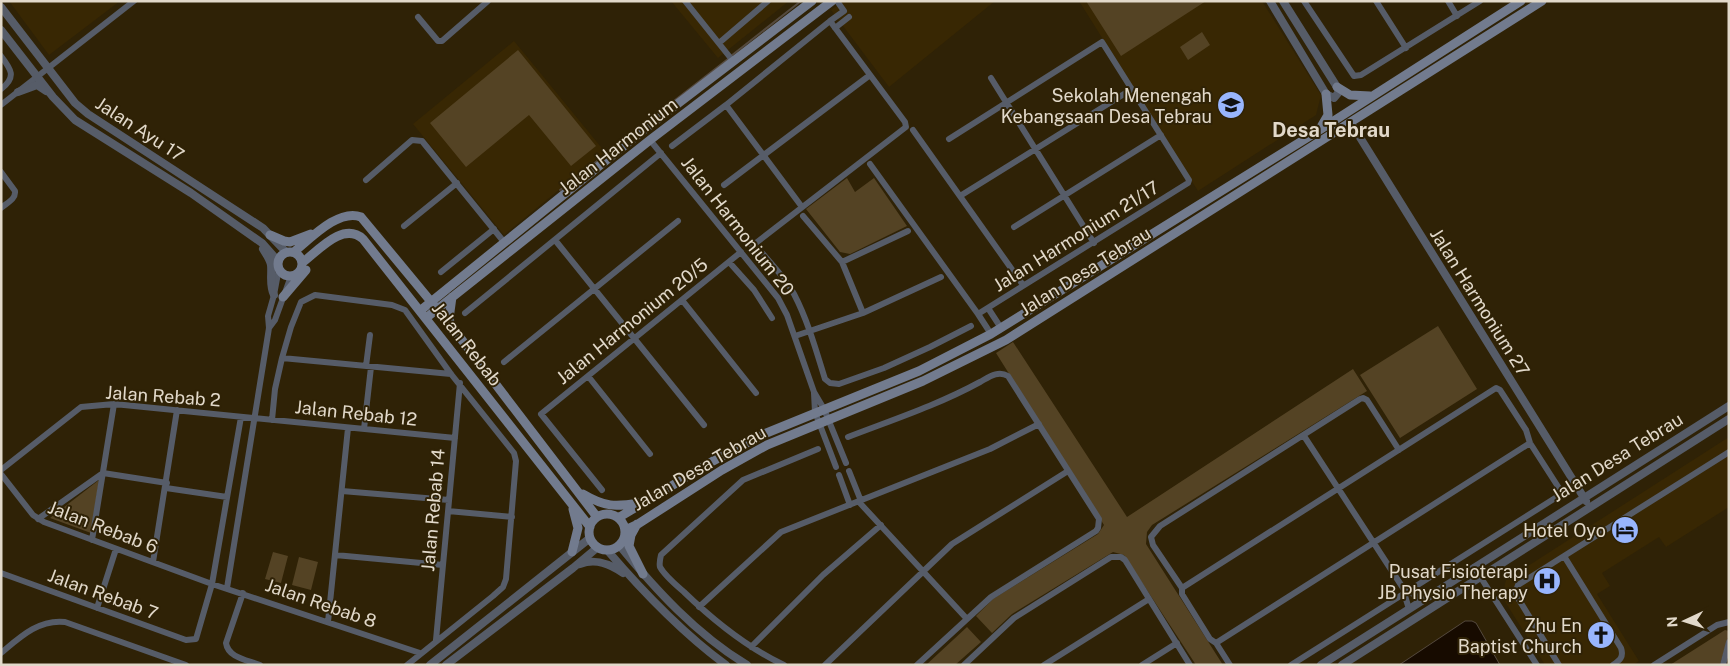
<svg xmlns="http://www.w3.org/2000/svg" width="1730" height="666" viewBox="0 0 1730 666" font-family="'Public Sans',sans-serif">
<rect width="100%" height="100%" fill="#2f2206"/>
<!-- built -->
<path fill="#382703" d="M9 1H120L49 55Z
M671 1H789L718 58Z
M843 1H995L889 87 831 10Z
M1079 1H1262L1321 95 1316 115 1198 191Z
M514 41 605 152 504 235 413 124Z
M1729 437V507L1666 547 1659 537 1602 573 1610 586 1597 594 1639 661 1633 665H1545L1502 597 1506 580Z"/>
<!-- green -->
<path fill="#544324" d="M1086 1H1206L1121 56Z
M1202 32 1210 45 1188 60 1180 47Z
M518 50 596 146 571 166 529 115 466 167 430 123Z
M847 178 855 192 874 178 907 226 850 254 840 252 806 209Z
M1438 326 1477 389 1400 438 1360 375Z
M1013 342 1127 517 1353 369 1367 391 1152 525 1147 532 1146 544 1223 665H1196L1124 555 1113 552 1012 614 992 633 976 616 993 599 1098 534 1104 525 996 353Z
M99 480 91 533 50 518Z
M273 552 288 556 281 583 265 579Z
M299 557 318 562 311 590 292 585Z
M967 627 981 642 955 665H926Z
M1725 630 1729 631V634L1720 665H1670Z"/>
<!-- water -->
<path fill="#170b00" stroke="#54493d" d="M1465 621H1472L1476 623 1500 665H1399Z"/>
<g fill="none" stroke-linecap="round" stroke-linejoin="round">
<!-- stream -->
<path stroke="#54493d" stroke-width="2" d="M731 56 801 1
M661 111 728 59
M560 190 629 136"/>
<!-- minor -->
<path stroke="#565c68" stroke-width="6" d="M685 1 733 61
M837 1 844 11
M1304 1 1354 76 1361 75 1480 1
M1376 1 1406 48
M1448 1 1457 16
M418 17 438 41H442L488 1
M830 21 844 11
M835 28 849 17
M719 43 768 1
M1 56C11 69 17 77 1 89
M991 78 1094 243
M1 105 134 1
M726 105 802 207
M913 130 1023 285
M949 139 1102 42 1189 180 1188 183 978 314
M650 140 778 298 787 315 814 392 824 409 846 463
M672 146 726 105 830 21 905 122 906 127 752 246
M870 164 978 314 991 334
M1 172 15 191C16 199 7 203 1 208
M366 180 412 140 422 141 504 242
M724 185 870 75
M960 196 1132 89
M803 216 842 262 863 313
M404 226 457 183
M1014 227 1161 135
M555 240 704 425
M763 254C774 267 786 279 794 294 808 321 816 350 825 379L830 383 839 384 884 368 930 347 971 326
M729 262 754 290 772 318
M842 262 908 231
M441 272 494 229
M682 300 756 393
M988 308 1001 328
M465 313 661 153
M269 328 275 320 291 276
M795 336 863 313 941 277
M282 358 451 374
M504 362 678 221
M366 366 370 335
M588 376 650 454
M814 393 815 412 836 467
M272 420 275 389 282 358 291 327 301 302 315 295 392 305 405 310 451 374 514 453 516 461 506 579 503 587 493 596 407 665
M364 429 371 367
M1304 436 1405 591V596L1409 609
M848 437C892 420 938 405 980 382 989 377 998 370 1008 376L1099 519 1098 528 1096 531 991 597 917 665
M1 470 81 407 114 404 455 438
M849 471 861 501
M1 474 33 515 44 522 212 584 420 653
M839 475 850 505
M166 488 227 497
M602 490 541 414 741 252
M342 491 449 500
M859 502 967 619
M448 511 512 517
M38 519 103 473 167 483
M92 540 114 404
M335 555 443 565
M1564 556 1621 648C1624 657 1620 660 1613 665
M153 562 177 410
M1474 567 1537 665
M1 573 186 640 196 639 212 584 241 417
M227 588 269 328 268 316 274 295 279 268
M1182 588 1496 388 1500 390 1526 430 1530 443 1557 485 1561 491 1560 495 1291 665
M1405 591 1410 592 1422 600
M243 593 226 643C228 658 248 660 260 665
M699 607 781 532 990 449 1039 424
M97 608 116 549
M328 622 348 428
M436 640 460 383
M1216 643 1530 443
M751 647 823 575 881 525
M1 653C20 637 39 619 65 622L186 665
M784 665C746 647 714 621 684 592 676 585 665 576 660 567 659 563 660 559 661 555L743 480 818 449
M825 665 952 544 1068 471
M964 665 1014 618 1111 557H1121L1125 560 1190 665
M1044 665 1149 599
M1142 665 1177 643
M1230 665 1216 643 1210 639 1182 594V588L1153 545 1151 537 1160 526 1360 399 1363 398 1367 400 1399 450
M1559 665 1516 595V591L1518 585 1729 452
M1654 665 1717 625 1729 622
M1723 665 1729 642"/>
<!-- tertiary -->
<path stroke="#565c68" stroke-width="8" d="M1270 1 1326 94 1334 98 1339 92 1337 87 1283 1
M1 7 75 103 88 114 263 228 286 252
M1 30 53 97 75 120 191 193 262 243 278 261
M18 92 37 85 46 91
M1351 123 1586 501
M263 249C266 254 270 259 271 265 272 275 269 285 274 295
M619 545C656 590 696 634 747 665
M607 550C643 592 681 632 726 665
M580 564C596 558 610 564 623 573
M430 665 590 538
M446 665 573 568 598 547
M1321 665 1729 406
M1342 665 1729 419"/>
<!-- secondary -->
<path stroke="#727b8e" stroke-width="9" d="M1337 87 1350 95 1370 96
M1321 127 1328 115 1326 94
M270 235 284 241 290 242 311 234
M294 252C310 239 339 208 361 217L452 327 597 517
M278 264a12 12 0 1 1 24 0a12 12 0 1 1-24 0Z
M302 263C318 251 343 221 363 239L590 527
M283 297 306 270
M421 310 646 128 812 1
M426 318 650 140 832 1
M451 326 449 319 452 297
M583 494C605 507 615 507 639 503
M589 532a18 18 0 1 1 36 0a18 18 0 1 1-36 0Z
M618 518 713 461 764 434 919 371 991 334 1318 131 1521 1
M637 524 631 535 629 546 643 574
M625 530 638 524 722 470 767 445 923 381 1006 340 1542 1
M572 552 578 528 573 509"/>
</g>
<!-- icons -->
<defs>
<g id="school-disc" transform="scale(1.4375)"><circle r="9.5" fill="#98b5fd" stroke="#2f2206"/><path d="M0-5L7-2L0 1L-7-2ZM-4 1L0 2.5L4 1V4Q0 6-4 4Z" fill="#111"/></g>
<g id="hotel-disc" transform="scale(1.4375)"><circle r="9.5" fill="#98b5fd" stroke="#2f2206"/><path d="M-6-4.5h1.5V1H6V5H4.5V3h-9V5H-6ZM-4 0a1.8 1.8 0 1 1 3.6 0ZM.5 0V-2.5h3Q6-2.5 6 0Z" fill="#111"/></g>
<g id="hospital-disc" transform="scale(1.4375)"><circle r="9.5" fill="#98b5fd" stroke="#2f2206"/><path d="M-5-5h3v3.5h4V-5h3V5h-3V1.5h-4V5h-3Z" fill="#111"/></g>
<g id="church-disc" transform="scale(1.4375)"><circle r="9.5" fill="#98b5fd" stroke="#2f2206"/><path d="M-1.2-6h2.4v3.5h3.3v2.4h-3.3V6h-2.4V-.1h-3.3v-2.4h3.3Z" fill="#111"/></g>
</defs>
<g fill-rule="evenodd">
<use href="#school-disc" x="1231" y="105"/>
<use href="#hotel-disc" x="1625" y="530"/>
<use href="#hospital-disc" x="1547" y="581"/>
<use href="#church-disc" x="1601" y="635"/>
</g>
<g text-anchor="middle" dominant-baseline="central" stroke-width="4" stroke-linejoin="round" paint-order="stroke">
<!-- poi labels -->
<g font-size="18" fill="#e2d9ca" stroke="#2f2206" text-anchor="end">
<text x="1212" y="95">Sekolah Menengah<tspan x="1212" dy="21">Kebangsaan Desa Tebrau</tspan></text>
<text x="1606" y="530">Hotel Oyo</text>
<text x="1528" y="571">Pusat Fisioterapi<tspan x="1528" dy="21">JB Physio Therapy</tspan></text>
<text x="1582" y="625">Zhu En<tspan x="1582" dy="21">Baptist Church</tspan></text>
</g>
<!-- street labels -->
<g font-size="18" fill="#e2d9ca" stroke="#2f2206">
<text transform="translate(140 129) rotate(33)">Jalan Ayu 17</text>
<text transform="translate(618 146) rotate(-38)">Jalan Harmonium</text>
<text transform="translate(738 226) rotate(52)">Jalan Harmonium 20</text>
<text transform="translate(1076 236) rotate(-32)">Jalan Harmonium 21/17</text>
<text transform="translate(1085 271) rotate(-32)">Jalan Desa Tebrau</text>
<text transform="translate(1480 302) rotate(58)">Jalan Harmonium 27</text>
<text transform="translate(632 321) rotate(-39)">Jalan Harmonium 20/5</text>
<text transform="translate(467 344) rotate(52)">Jalan Rebab</text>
<text transform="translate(163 396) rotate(4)">Jalan Rebab 2</text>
<text transform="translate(356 413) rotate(6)">Jalan Rebab 12</text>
<text transform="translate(1617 457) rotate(-32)">Jalan Desa Tebrau</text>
<text transform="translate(699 468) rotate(-30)">Jalan Desa Tebrau</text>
<text transform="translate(433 510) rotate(-85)">Jalan Rebab 14</text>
<text transform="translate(103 527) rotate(21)">Jalan Rebab 6</text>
<text transform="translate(103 594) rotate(20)">Jalan Rebab 7</text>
<text transform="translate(321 603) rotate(19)">Jalan Rebab 8</text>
</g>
<!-- quarter labels -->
<g font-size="20" font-weight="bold" fill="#e2d9ca" stroke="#2f2206">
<text x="1331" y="130">Desa Tebrau</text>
</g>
</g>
<!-- border -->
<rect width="1730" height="666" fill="none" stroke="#e2d9ca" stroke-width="5"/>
<!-- north arrow -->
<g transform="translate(1685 621) rotate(266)" stroke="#2f2206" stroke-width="4" paint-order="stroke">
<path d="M0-4L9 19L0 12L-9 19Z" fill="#e2d9ca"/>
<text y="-8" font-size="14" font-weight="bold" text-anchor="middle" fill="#e2d9ca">N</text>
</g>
</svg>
